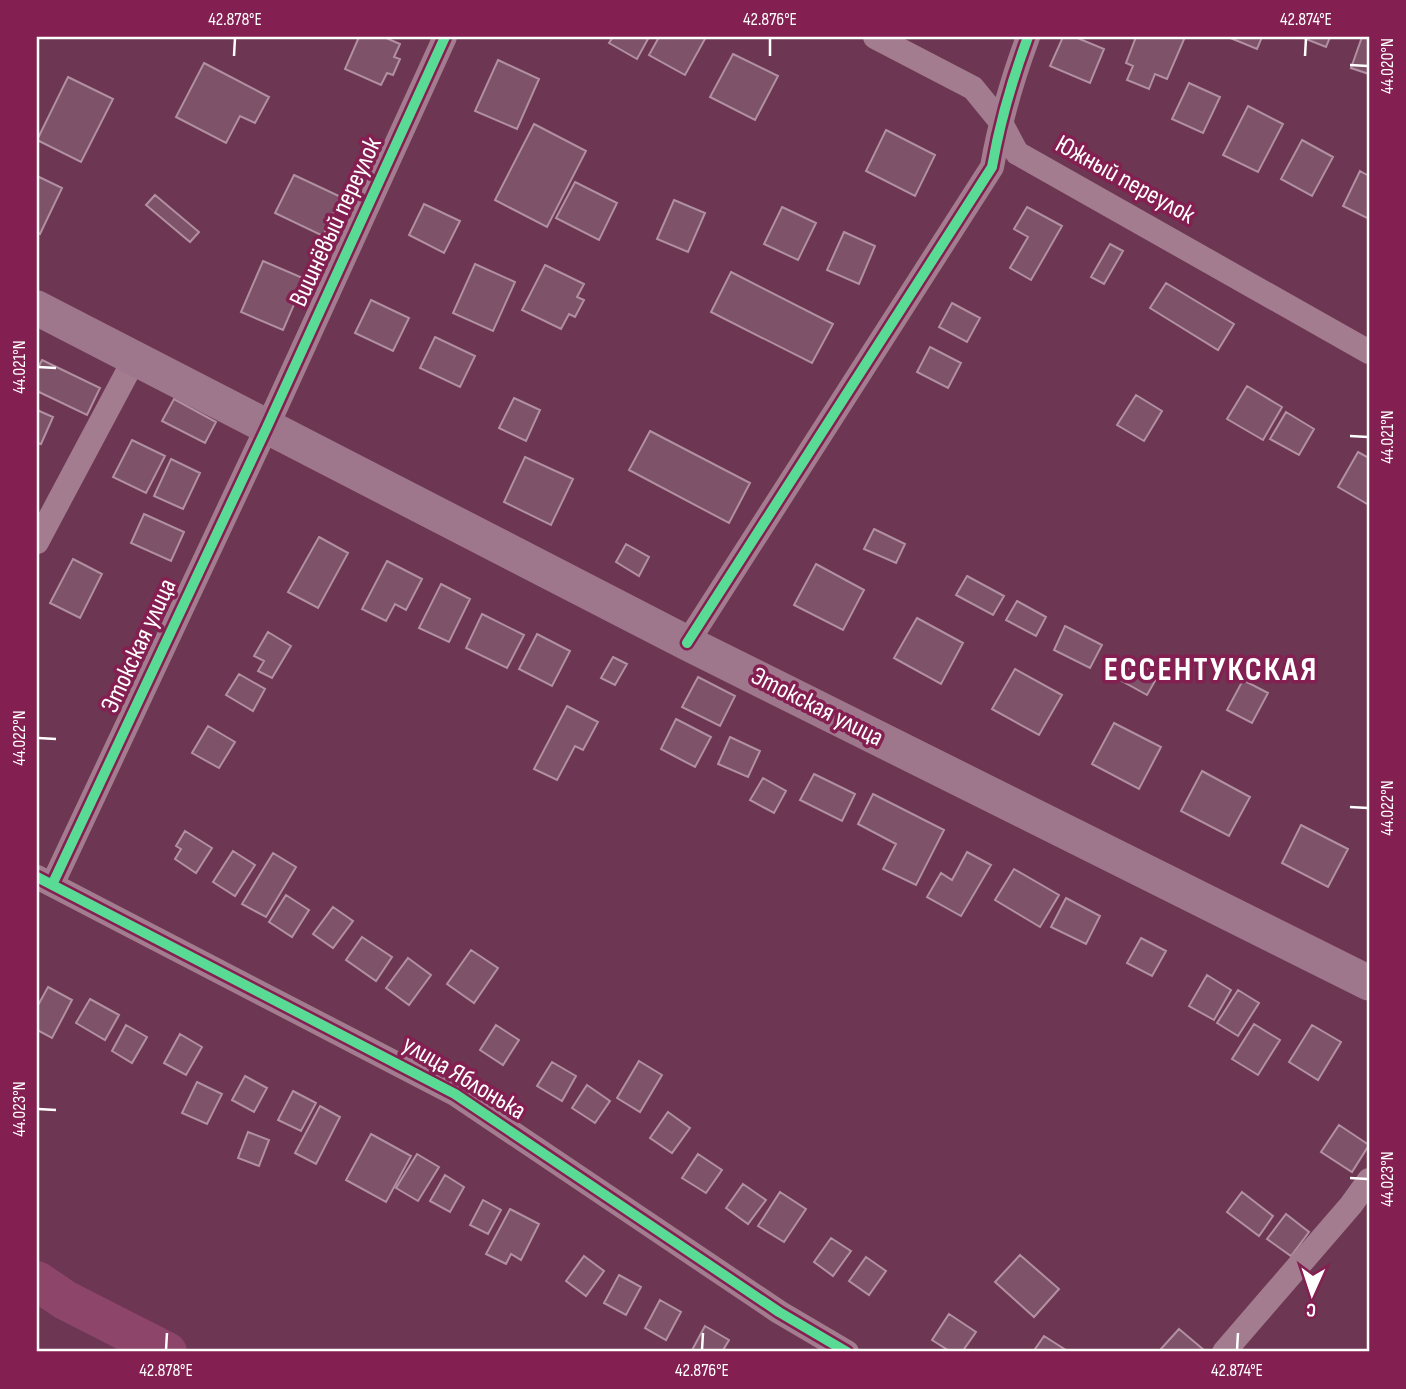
<svg xmlns="http://www.w3.org/2000/svg" width="1406" height="1389" viewBox="0 0 1406 1389" font-family="'Sofia Sans Condensed',sans-serif">
<rect width="100%" height="100%" fill="#6d3652"/>
<g fill="none" stroke-linecap="round" stroke-linejoin="round">
<!-- river -->
<path stroke="#8d456a" stroke-width="40" d="M37 1281 65 1300 167 1352"/>
</g>
<!-- building -->
<path fill="#7e5269" stroke="#b190a1" stroke-width="2" d="M359 37H384L400 44 394 57 400 59 393 75 387 73 381 85 345 69Z
M613 37H649L637 59 609 43Z
M659 37H706L685 75 649 55Z
M1063 37H1075L1104 49 1090 83 1050 66Z
M1136 37H1185L1167 79 1155 74 1149 89 1127 80 1133 66 1126 63Z
M1228 37H1262L1257 49Z
M1301 37H1330L1326 47Z
M1362 37H1369V74L1351 68Z
M733 54 778 76 755 120 710 97Z
M498 60 539 79 517 129 475 111Z
M204 63 269 97 255 123 240 116 226 143 176 117Z
M68 77 113 99 81 162 37 140Z
M1189 83 1220 97 1203 133 1172 119Z
M1248 106 1283 124 1258 172 1223 155Z
M534 124 586 151 547 227 495 200Z
M886 130 935 155 915 196 866 171Z
M1302 140 1333 157 1312 196 1281 179Z
M1360 171 1369 176V219L1343 206Z
M294 175 341 197 323 236 275 213Z
M37 176 62 188 40 234 37 232Z
M575 182 617 203 599 240 556 218Z
M155 195 199 232 190 242 146 205Z
M674 200 705 213 688 252 657 239Z
M424 204 460 221 444 253 409 235Z
M782 207 816 223 798 260 764 244Z
M1027 207 1062 226 1031 280 1010 268 1028 237 1014 229Z
M844 232 875 246 859 284 827 270Z
M1110 244 1123 251 1104 284 1091 277Z
M263 261 305 279 283 330 241 312Z
M475 264 515 282 493 331 453 313Z
M545 265 584 284 577 297 584 300 575 317 569 314 561 329 522 310Z
M731 272 833 324 812 363 711 312Z
M1166 283 1234 324 1218 350 1150 308Z
M371 300 409 318 393 351 355 333Z
M952 303 980 318 967 342 939 327Z
M435 337 475 356 460 387 420 368Z
M930 347 961 363 948 388 917 372Z
M42 360 100 388 87 415 37 391V370Z
M1247 386 1282 407 1263 440 1227 419Z
M1136 395 1162 411 1144 441 1117 425Z
M514 398 540 410 526 441 499 428Z
M174 399 216 422 205 443 162 421Z
M37 410 53 417 41 444 37 443Z
M1286 412 1314 429 1299 455 1270 439Z
M650 431 750 483 729 523 629 470Z
M132 440 165 456 146 493 113 477Z
M1358 452 1369 458V505L1338 487Z
M525 457 573 479 551 525 504 502Z
M171 459 200 473 183 509 154 496Z
M144 514 184 532 171 561 131 543Z
M874 529 905 544 896 563 864 549Z
M319 537 348 553 318 608 288 592Z
M626 544 649 557 639 576 616 562Z
M73 559 102 574 80 618 50 603Z
M387 561 422 579 406 610 395 604 386 621 362 609Z
M816 564 864 590 843 630 794 605Z
M967 576 1004 596 993 615 956 595Z
M441 584 470 599 449 642 419 628Z
M1017 601 1046 617 1036 636 1006 620Z
M482 614 524 635 507 668 466 648Z
M917 618 963 643 941 684 894 658Z
M1065 626 1102 645 1090 668 1054 650Z
M268 632 291 646 272 678 258 671 264 661 254 656Z
M537 634 570 651 552 686 519 669Z
M613 657 627 664 615 685 601 678Z
M1133 660 1159 674 1147 695 1122 681Z
M1015 669 1062 695 1039 735 992 709Z
M239 674 265 689 253 711 226 695Z
M698 677 735 696 720 726 682 707Z
M1243 680 1268 693 1252 723 1227 710Z
M567 706 598 722 583 750 575 746 557 780 534 769Z
M676 719 711 737 695 767 661 749Z
M1114 723 1161 747 1139 789 1092 764Z
M208 726 235 742 219 768 192 753Z
M730 737 760 751 748 777 718 764Z
M1202 771 1250 797 1229 836 1181 811Z
M814 774 855 794 842 821 800 800Z
M763 778 786 791 774 813 750 800Z
M873 794 944 830 916 885 883 869 896 844 858 824Z
M1301 825 1348 849 1328 887 1282 863Z
M185 831 212 848 196 873 175 859 181 849 176 846Z
M233 851 255 865 235 896 213 882Z
M967 852 991 865 961 916 927 897 941 873 952 880Z
M273 853 296 867 266 917 242 904Z
M1014 869 1059 895 1040 927 995 900Z
M286 895 309 910 292 937 269 922Z
M1066 898 1100 916 1086 944 1051 927Z
M333 907 353 921 333 948 313 934Z
M362 937 392 957 376 981 346 960Z
M1141 938 1166 951 1152 976 1127 963Z
M471 950 498 968 474 1003 447 984Z
M408 958 431 975 409 1005 386 988Z
M1207 975 1231 990 1214 1020 1189 1006Z
M48 987 72 1000 52 1038 37 1030V1007Z
M1238 990 1259 1003 1238 1036 1217 1023Z
M90 999 119 1015 105 1040 76 1023Z
M1254 1024 1280 1040 1258 1075 1232 1059Z
M126 1025 147 1037 132 1063 112 1051Z
M496 1025 519 1040 503 1065 480 1050Z
M1312 1025 1341 1042 1318 1080 1289 1062Z
M180 1034 202 1047 186 1075 164 1063Z
M639 1061 662 1075 640 1112 617 1098Z
M552 1062 576 1076 562 1101 537 1086Z
M245 1076 267 1088 254 1112 232 1100Z
M197 1082 222 1094 207 1124 182 1113Z
M587 1085 610 1101 595 1123 572 1108Z
M293 1091 316 1103 301 1131 278 1120Z
M320 1106 340 1117 316 1164 295 1153Z
M668 1112 690 1128 672 1153 650 1138Z
M1339 1125 1369 1145 1352 1172 1321 1152Z
M248 1132 269 1140 259 1166 238 1158Z
M371 1134 411 1156 386 1202 346 1180Z
M417 1154 439 1167 418 1201 396 1188Z
M698 1154 722 1170 706 1193 682 1178Z
M445 1175 464 1187 450 1212 430 1201Z
M743 1184 766 1200 748 1224 726 1208Z
M780 1192 806 1209 784 1242 758 1226Z
M1242 1192 1273 1216 1259 1236 1227 1212Z
M483 1200 501 1210 488 1234 470 1225Z
M510 1209 539 1224 521 1260 511 1254 506 1264 486 1254Z
M1286 1214 1309 1232 1291 1256 1267 1239Z
M831 1238 851 1251 833 1276 814 1262Z
M1020 1255 1059 1289 1034 1317 995 1282Z
M584 1256 604 1271 586 1296 566 1281Z
M866 1257 886 1271 869 1295 849 1281Z
M619 1275 641 1287 626 1315 604 1303Z
M660 1300 681 1312 666 1340 645 1328Z
M949 1314 976 1332 962 1352H951L932 1340Z
M705 1326 729 1340 722 1352H691Z
M1179 1329 1204 1350 1203 1352H1162L1160 1350Z
M1044 1336 1069 1352H1033Z"/>
<g fill="none" stroke-linecap="round" stroke-linejoin="round">
<!-- minor -->
<path stroke="#a37c8f" stroke-width="24" d="M875 37 973 88 1000 121 1017 153 1369 352
M37 542 135 358
M687 643 992 167C1000 121 1012 80 1028 37
M37 877 455 1094 779 1312 847 1352
M52 885 267 427 445 37
M1224 1352 1351 1205 1369 1180"/>
<!-- secondary -->
<path stroke="#9f778c" stroke-width="35" d="M37 308 687 643 1369 983"/>
<!-- cycleway casing -->
<g stroke="#841f52" stroke-width="15">
<path id="cycleway" d="M687 643 992 167C1000 121 1012 80 1028 37
M37 877 455 1094 779 1312 847 1352
M52 885 267 427 445 37"/>
</g>
<!-- cycleway -->
<use href="#cycleway" stroke="#5adb95" stroke-width="10"/>
</g>
<!-- ticks -->
<path fill="none" stroke="#fff" stroke-width="2.5" d="M234 56 235 38M770 56V38M1305 56 1306 38M1350 65 1368 66M38 367 56 368M1350 436 1368 437M38 738 56 739M1350 807 1368 808M38 1109 56 1110M1350 1178 1368 1179M166 1350 167 1333M702 1350 703 1333M1237 1350 1238 1333"/>
<g text-anchor="middle" dominant-baseline="central" stroke-width="7" stroke-linejoin="round" paint-order="stroke">
<!-- street labels -->
<g font-size="26" fill="#fff" stroke="#841f52">
<text transform="translate(1125 180) rotate(29)">Южный переулок</text>
<text transform="translate(336 222) rotate(-65)">Вишнёвый переулок</text>
<text transform="translate(139 646) rotate(-65)">Этокская улица</text>
<text transform="translate(817 707) rotate(27)">Этокская улица</text>
<text transform="translate(464 1078) rotate(31)">улица Яблонька</text>
</g>
<!-- district labels -->
<g font-size="33" font-weight="bold" letter-spacing="2" fill="#fff" stroke="#841f52">
<text x="1211" y="670">ЕССЕНТУКСКАЯ</text>
</g>
</g>
<!-- border -->
<rect width="1406" height="1389" fill="none" stroke="#841f52" stroke-width="77"/>
<!-- north arrow -->
<g transform="translate(1312 1294) rotate(183)" stroke="#841f52" stroke-width="5" paint-order="stroke">
<path d="M0-5L12 26L0 18L-12 26Z" fill="#ffffff"/>
<text y="-10" font-size="19" font-weight="bold" text-anchor="middle" fill="#ffffff">С</text>
</g>
<rect x="38" y="38" width="1330" height="1312" fill="none" stroke="#fff" stroke-width="2.5"/>
<g font-size="18" text-anchor="middle" fill="#fff">
<text x="235" y="25">42.878°E</text>
<text x="770" y="25">42.876°E</text>
<text x="1306" y="25">42.874°E</text>
<text transform="translate(1387 66) rotate(-90)" y="6">44.020°N</text>
<text transform="translate(19 367) rotate(-90)" y="6">44.021°N</text>
<text transform="translate(1387 437) rotate(-90)" y="6">44.021°N</text>
<text transform="translate(19 738) rotate(-90)" y="6">44.022°N</text>
<text transform="translate(1387 808) rotate(-90)" y="6">44.022°N</text>
<text transform="translate(19 1109) rotate(-90)" y="6">44.023°N</text>
<text transform="translate(1387 1179) rotate(-90)" y="6">44.023°N</text>
<text x="166" y="1376">42.878°E</text>
<text x="702" y="1376">42.876°E</text>
<text x="1237" y="1376">42.874°E</text>
</g>
</svg>
